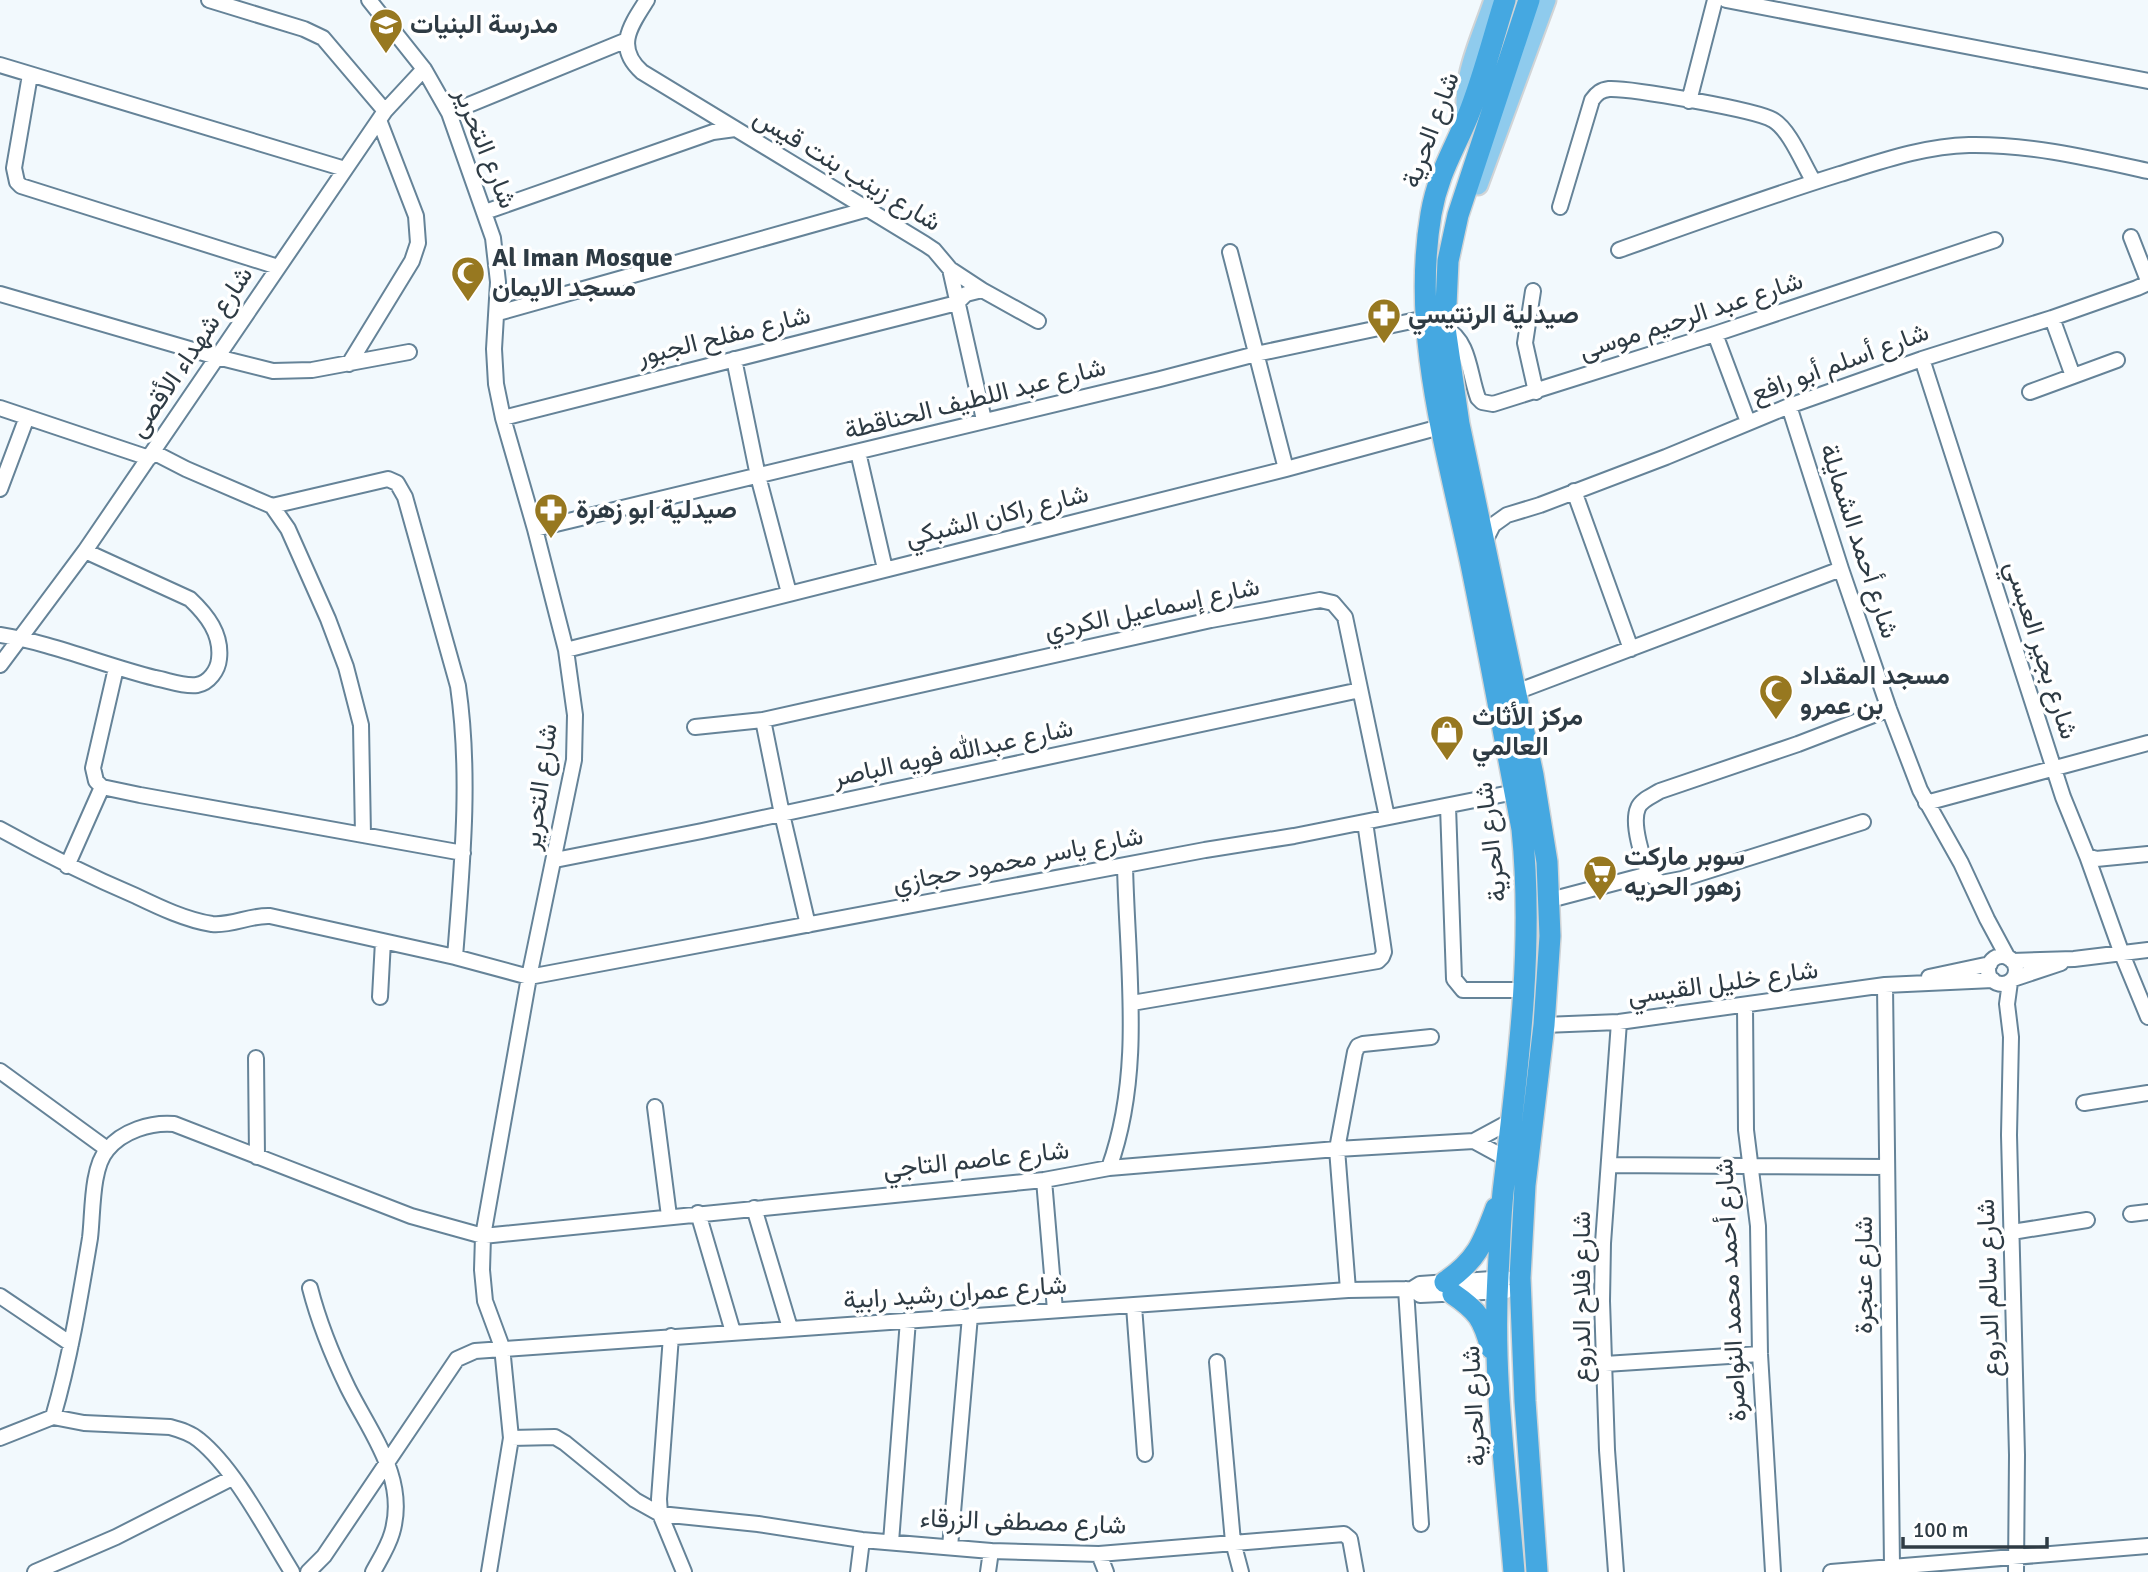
<svg xmlns="http://www.w3.org/2000/svg" width="2148" height="1572" viewBox="0 0 2148 1572" font-family="Signika,Vazirmatn,sans-serif">
<rect width="100%" height="100%" fill="#f2f9fd"/>
<g fill="none" stroke-linecap="round" stroke-linejoin="round">
<!-- minor casing -->
<g stroke="#658398" stroke-width="18">
<path id="minor" d="M209 0 304 29 323 38 385 111
M369 0 424 69 449 113 493 238 498 282 494 349 496 384 503 418 535 529 566 650 575 715 574 760 529 977 483 1236 482 1270 485 1301 502 1347 511 1438 489 1572
M647 0C631 25 614 47 642 72L925 244 934 250 950 269 984 420
M1726 0 2148 81
M0 65 345 169
M30 75 14 168 17 182 21 186 278 267
M1689 101 1715 0
M449 113 627 40
M1560 207 1592 100C1597 93 1601 90 1609 89 1630 88 1757 110 1773 120 1790 130 1803 164 1814 182
M485 212 713 132 735 129
M1619 250C1692 224 1766 197 1840 174 1882 161 1925 146 1969 145 2030 144 2089 158 2148 171
M1230 252 1286 469
M950 269 982 290 1038 321
M1533 291 1525 343 1536 392
M0 294 217 357 273 371 312 370 409 352
M498 313 868 209
M2052 318 2073 376
M1445 328C1470 341 1469 374 1478 398L1482 402 1493 404 1715 334 1995 240
M1715 334 1748 422
M734 359 758 476 789 593
M1922 359 2063 797 2087 856 2122 954 2148 1017
M349 364 412 261 418 243 416 216 379 120
M2030 392 2117 360
M1789 406 1841 569 1889 709 1920 790 1961 863 1987 919 2008 958
M0 408 149 458
M503 418 957 303 966 294 982 290
M153 452 186 469 272 506 288 529 328 619 346 667 361 725 363 835
M858 452 885 569
M0 489 27 417
M1574 491 1631 649
M272 506 388 479 397 483 405 497 458 686C471 776 462 867 455 957
M535 529 1160 379 1256 354 1426 318
M1484 543 1493 525 1507 515 1540 505 1666 457 1789 406 1922 359 2052 318 2137 288 2146 284 2147 278 2131 237
M0 635C52 643 103 665 155 678 167 680 184 687 197 685 209 683 218 670 219 659 222 634 207 615 190 599L85 551
M566 650 1286 469 1440 427
M0 665 85 551 385 111 424 69
M1516 692 1841 569
M763 720 782 814 808 925
M695 727 763 720 1211 620 1320 600 1333 603 1345 617 1387 817
M102 787 96 781 93 768 116 668
M1926 803 2148 743
M1448 806 1454 979 1463 990H1525
M1863 822 1682 879 1661 883 1649 874C1643 859 1631 824 1638 808 1641 800 1652 796 1660 791L1798 744 1889 709
M0 829C45 854 89 876 136 896 159 907 186 920 212 924 232 926 250 915 270 916L455 957 529 977 1205 850 1294 836 1515 792
M2087 856 2096 859 2148 854
M555 860 702 831 1360 690
M67 866 102 787 140 795 463 853
M1550 900 1649 874
M1988 970a14 14 0 1 1 28 0a14 14 0 1 1-28 0Z
M2012 961 2074 959 2148 950
M1929 977 1990 964
M2013 979 2061 963
M2010 982 2007 1004 2011 1037 2009 1135 2017 1455 2016 1572
M1885 985 1892 1566
M380 997 383 941
M1132 1003 1378 961 1382 957 1384 952 1365 822
M1745 1005 1746 1130 1758 1226 1760 1354 1773 1572
M1544 1025 1619 1022 1885 985 1993 980
M256 1058 257 1157
M0 1071 107 1149
M2084 1103 2148 1093
M655 1107 669 1216
M1474 1141 1507 1159
M1610 1165 1887 1167
M1109 1168C1144 1071 1127 966 1125 865
M1044 1180 1055 1310
M754 1208 790 1328
M698 1213 733 1332
M2131 1214 2148 1212
M2012 1232 2087 1220
M310 1288C319 1323 332 1355 348 1388 371 1434 408 1479 392 1533 388 1547 380 1559 373 1572
M1406 1289 1421 1524
M1412 1289 1420 1295 1506 1291
M1348 1290 1337 1149 1355 1052 1358 1046 1363 1044 1431 1037
M0 1296 71 1344
M1134 1306 1145 1454
M671 1336 659 1499 660 1514 684 1572
M1217 1362 1233 1542 1241 1572
M1605 1364 1760 1354
M53 1417C70 1359 80 1298 90 1238 93 1215 91 1168 107 1150 122 1131 151 1122 174 1124L411 1216 483 1236 1044 1180 1109 1168 1337 1149 1474 1141 1511 1121
M0 1438 53 1417 84 1423 170 1427C181 1430 191 1433 199 1440 235 1469 267 1532 292 1572
M511 1438 555 1437 565 1443 635 1500 660 1514 758 1524 862 1540 991 1551 1099 1554 1344 1534 1350 1539 1356 1572
M891 1542 908 1320
M950 1547 970 1316
M1099 1554 1106 1572
M35 1572 116 1537 232 1478
M308 1572 324 1556 457 1359 475 1351 1348 1290 1412 1289 1420 1284 1506 1278
M858 1572 862 1540
M988 1572 991 1551
M1616 1572 1607 1450 1602 1301 1603 1243 1619 1022
M1831 1572 2148 1546"/>
</g>
<!-- major casing -->
<g stroke="#d1d4d6" stroke-width="23">
<path id="major" d="M1467 117C1461 77 1482 37 1494 0
M1478 185 1546 0"/>
</g>
<!-- highway casing -->
<g stroke="#d1d4d6" stroke-width="24">
<path id="highway" d="M1505 0C1493 38 1483 79 1468 116 1453 152 1438 174 1431 214 1411 333 1447 449 1471 564 1489 652 1505 741 1522 829 1534 948 1518 1066 1504 1184 1500 1214 1500 1245 1498 1275 1492 1373 1506 1474 1514 1572
M1529 0 1458 215 1448 261 1445 328 1459 424 1533 775 1547 862 1550 936 1544 1025 1525 1185 1520 1278 1525 1401 1537 1572
M1445 1282C1477 1260 1483 1243 1496 1208
M1453 1294C1478 1311 1483 1319 1491 1348"/>
</g>
<!-- minor -->
<use href="#minor" stroke="#fff" stroke-width="14"/>
<!-- major -->
<use href="#major" stroke="#8fcbed" stroke-width="19"/>
<!-- highway -->
<use href="#highway" stroke="#45a8e1" stroke-width="21"/>
</g>
<!-- icons -->
<defs>
<g id="school-pin" transform="scale(1.75)"><path d="M0 17L-7.5 6A9.5 9.5 0 1 1 7.5 6Z" fill="#977820" stroke="#fff"/><path d="M0-5L7-2L0 1L-7-2ZM-4 1L0 2.5L4 1V4Q0 6-4 4Z" fill="#fff"/></g>
<g id="mosque-pin" transform="scale(1.75)"><path d="M0 17L-7.5 6A9.5 9.5 0 1 1 7.5 6Z" fill="#977820" stroke="#fff"/><path d="M3.5-4.9A6 6 0 1 0 3.5 4.9A5 5 0 1 1 3.5-4.9Z" fill="#fff"/></g>
<g id="pharmacy-pin" transform="scale(1.75)"><path d="M0 17L-7.5 6A9.5 9.5 0 1 1 7.5 6Z" fill="#977820" stroke="#fff"/><path d="M-2-6h4v4h4v4h-4v4h-4v-4h-4v-4h4Z" fill="#fff"/></g>
<g id="shop-pin" transform="scale(1.75)"><path d="M0 17L-7.5 6A9.5 9.5 0 1 1 7.5 6Z" fill="#977820" stroke="#fff"/><path d="M-5-2.5h2.3a2.7 3.5 0 0 1 5.4 0H5L5.5 6h-11ZM-1.5-2.5h3a1.5 2.3 0 0 0-3 0Z" fill="#fff"/></g>
<g id="supermarket-pin" transform="scale(1.75)"><path d="M0 17L-7.5 6A9.5 9.5 0 1 1 7.5 6Z" fill="#977820" stroke="#fff"/><path d="M-6-5.5h2.5l.6 2H6L4.5 2H-2.5L-4.4-4H-6ZM-1.5 3.2a1.3 1.3 0 1 0 .1 0ZM3 3.2a1.3 1.3 0 1 0 .1 0Z" fill="#fff"/></g>
</defs>
<g fill-rule="evenodd">
<use href="#school-pin" x="386" y="25"/>
<use href="#mosque-pin" x="468" y="273"/>
<use href="#pharmacy-pin" x="1384" y="315"/>
<use href="#pharmacy-pin" x="551" y="510"/>
<use href="#mosque-pin" x="1776" y="691"/>
<use href="#shop-pin" x="1447" y="732"/>
<use href="#supermarket-pin" x="1600" y="872"/>
</g>
<g text-anchor="middle" dominant-baseline="central" stroke-width="7" stroke-linejoin="round" paint-order="stroke">
<!-- poi labels -->
<g font-size="26" font-weight="bold" fill="#2e3b44" stroke="#fff" text-anchor="start">
<text x="410" y="25">مدرسة البنيات</text>
<text x="492" y="258">Al Iman Mosque<tspan x="492" dy="30">مسجد الايمان</tspan></text>
<text x="1408" y="315">صيدلية الرنتيسي</text>
<text x="576" y="510">صيدلية ابو زهرة</text>
<text x="1800" y="676">مسجد المقداد<tspan x="1800" dy="30">بن عمرو</tspan></text>
<text x="1472" y="717">مركز الأثاث<tspan x="1472" dy="30">العالمي</tspan></text>
<text x="1624" y="857">سوبر ماركت<tspan x="1624" dy="30">زهور الحريه</tspan></text>
</g>
<!-- street labels -->
<g font-size="26" fill="#2e3b44" stroke="#fff">
<text transform="translate(1431 130) rotate(-70)">شارع الحرية</text>
<text transform="translate(485 148) rotate(68)">شارع التحرير</text>
<text transform="translate(847 170) rotate(31)">شارع زينب بنت قيس</text>
<text transform="translate(1691 316) rotate(-18)">شارع عبد الرحيم موسى</text>
<text transform="translate(724 336) rotate(-14)">شارع مفلح الجبور</text>
<text transform="translate(191 352) rotate(-56)">شارع شهداء الأقصى</text>
<text transform="translate(1840 363) rotate(-20)">شارع أسلم أبو رافع</text>
<text transform="translate(975 399) rotate(-14)">شارع عبد اللطيف الحناقطة</text>
<text transform="translate(997 516) rotate(-14)">شارع راكان الشبكي</text>
<text transform="translate(1859 541) rotate(72)">شارع أحمد الشمايلة</text>
<text transform="translate(1152 609) rotate(-12)">شارع إسماعيل الكردي</text>
<text transform="translate(2041 650) rotate(72)">شارع بجير العبسي</text>
<text transform="translate(953 753) rotate(-12)">شارع عبدالله فويه الباصر</text>
<text transform="translate(540 787) rotate(-82)">شارع التحرير</text>
<text transform="translate(1491 842) rotate(-97)">شارع الحرية</text>
<text transform="translate(1018 860) rotate(-11)">شارع ياسر محمود حجازي</text>
<text transform="translate(1723 983) rotate(-8)">شارع خليل القيسي</text>
<text transform="translate(976 1160) rotate(-6)">شارع عاصم التاجي</text>
<text transform="translate(1864 1275) rotate(-90)">شارع عنجرة</text>
<text transform="translate(1989 1288) rotate(-92)">شارع سالم الدروع</text>
<text transform="translate(1731 1290) rotate(-93)">شارع أحمد محمد النواصرة</text>
<text transform="translate(955 1293) rotate(-4)">شارع عمران رشيد رابية</text>
<text transform="translate(1582 1297) rotate(-90)">شارع فلاح الدروع</text>
<text transform="translate(1474 1406) rotate(-93)">شارع الحرية</text>
<text transform="translate(1023 1522) rotate(2)">شارع مصطفى الزرقاء</text>
</g>
</g>
<!-- scale -->
<path d="M1903 1537v10h144v-10" fill="none" stroke="#2e3b44" stroke-width="3.5"/>
<text x="1913" y="1537" font-size="21" fill="#2e3b44" stroke="#ffffff" stroke-width="5" paint-order="stroke">100 m</text>
</svg>
